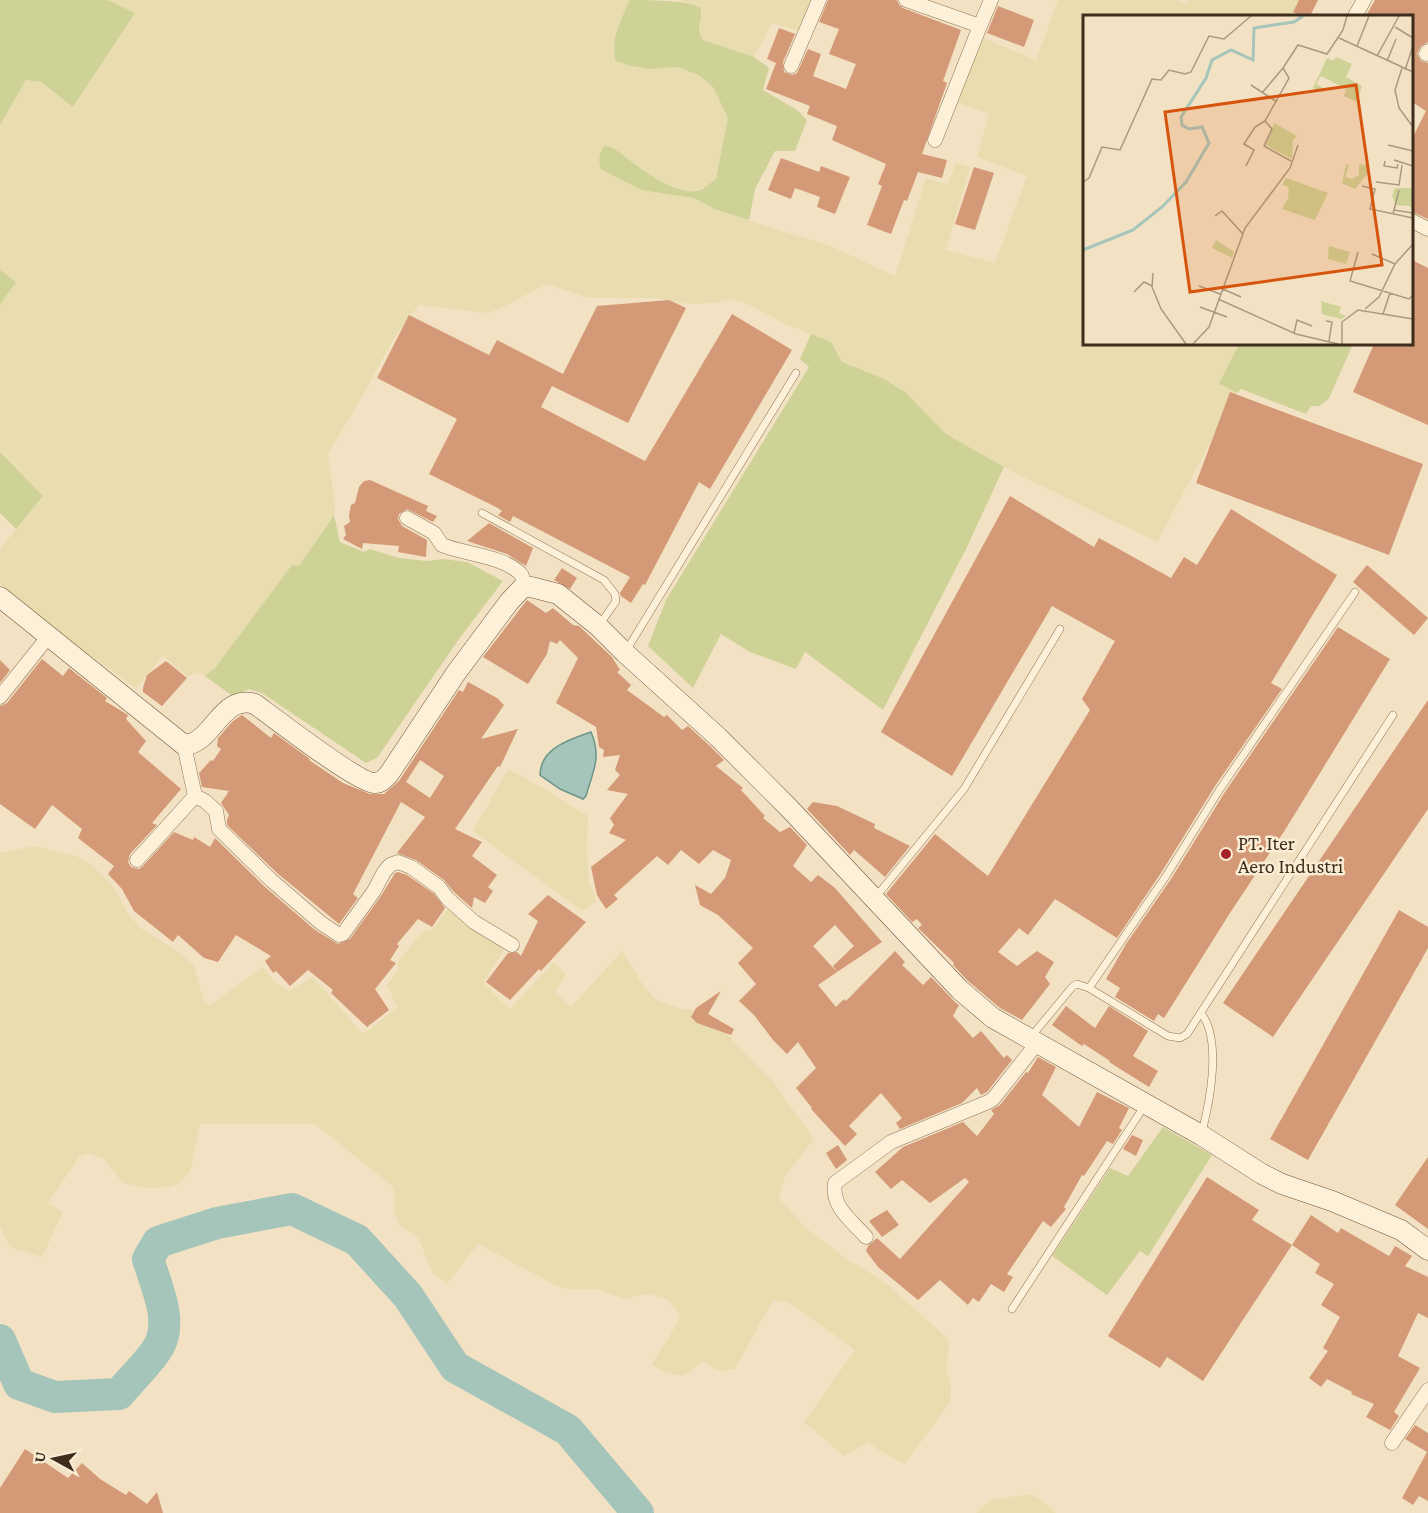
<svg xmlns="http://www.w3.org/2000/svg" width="1428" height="1513" viewBox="0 0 1428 1513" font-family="'Crimson Pro',serif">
<rect width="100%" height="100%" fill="#f2e2c3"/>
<!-- farmland -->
<path fill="#e9ddb0" d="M108 0H630L618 30 613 53 649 69 678 67 700 76 713 87 728 118 716 179 702 190 689 192 664 183 645 172 641 190 694 198 718 211 831 246 895 276 926 178 948 184 956 162 970 167 946 250 995 263 1027 176 977 157 989 114 953 101 978 36 1036 60 1058 0H1176L1186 4 1188 0H1302L1294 16H1084V344H1239L1219 384 1237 393 1157 542 1007 469 946 434 905 392 884 379 842 362 831 342 785 324 744 302 731 299 715 303 688 304 654 298H589L546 284 502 308 487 313 419 305 394 338 359 402 328 454 335 505 334 515 299 566 215 668 205 676 196 672 188 677 163 656 136 688 31 613 0 584V549L43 496 0 452V305L16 282 0 270V125L26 80 41 82 73 107 135 13Z
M678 0H815L801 32 772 23 754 57 703 40 698 33 700 9 697 5Z
M508 769 543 788 588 816 587 852 589 882 597 901 582 911 473 831Z
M34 846 76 856 90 863 114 887 127 912 139 927 180 953 194 966 204 1001 210 1005 263 967 274 981 289 991 313 977 362 1033 369 1030 397 1007 387 985 399 968 397 962 424 930 431 931 450 906 505 948 483 982 510 1009 554 962 566 975 555 992 571 1007 622 951 645 988 657 1000 678 1008 690 1010 717 1024 773 1082 814 1139 785 1176 779 1198 806 1228 851 1262 858 1265 888 1285 947 1338 949 1345 946 1370 951 1387 950 1402 905 1464 880 1451 869 1442 844 1456 804 1422 855 1350 788 1302 773 1300 735 1369 724 1371 715 1369 702 1361 690 1372 682 1376 661 1371 652 1364 675 1327 680 1314 667 1299 648 1294 624 1299 596 1289 572 1290 555 1285 478 1244 447 1284 432 1272 419 1240 414 1234 400 1226 394 1210 395 1194 392 1186 315 1124H200L190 1172 178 1184 169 1187 147 1188 123 1183 103 1158 88 1153 80 1156 48 1203 63 1212 42 1257 10 1247 0 1227V853Z
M1030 1494 1044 1502 1056 1513H976L991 1500Z"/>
<!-- green -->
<path fill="#ced296" d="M0 0H108L135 13 73 107 41 82 26 80 0 125Z
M630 0C642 0 694 0 700 8 704 19 694 28 703 40L754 57 769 68 763 90 797 110 807 120 795 151H775L755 189 749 220 716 210 694 198 641 190 601 169C598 160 599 154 604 146 614 147 620 153 628 159 644 171 680 198 701 190 706 187 712 182 716 179L728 118 713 87 700 76 678 67 649 69 631 66 616 61C609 41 622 18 630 0Z
M0 270 16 282 0 305Z
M811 334 831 342 842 362 884 379 905 392 946 434 1004 467 966 549 883 710 805 652 796 669 750 652 721 634 693 688 648 646 666 600 809 367 800 359Z
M1239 344H1353L1329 398 1320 406H1311L1306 414 1241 389 1237 393 1219 384Z
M0 452 43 496 16 529 0 513Z
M334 515 340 542 364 552 370 549 399 558 427 561 443 559 467 562 503 581 459 639 377 758 366 763 262 693 249 689 234 697 205 676 215 668 292 565 299 566Z
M1163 1127 1212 1155 1148 1256 1140 1251 1107 1295 1052 1256 1110 1168 1128 1176Z"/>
<!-- water -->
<path fill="#a6c5ba" stroke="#6b9589" stroke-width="1.5" d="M591 732C602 757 593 771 586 796L583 799 560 789 540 775C540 748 571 739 591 732Z"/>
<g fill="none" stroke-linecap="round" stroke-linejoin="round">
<!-- river -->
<path stroke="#a6c5ba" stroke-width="32" d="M0 1340 19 1384 55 1397 119 1394C131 1379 150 1362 159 1346 173 1321 156 1285 148 1259L158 1242 217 1223 292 1209 357 1240 408 1296 455 1367 568 1430 638 1513"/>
</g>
<!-- building -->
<path fill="#d49976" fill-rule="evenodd" d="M828 0H897L899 5 903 8 961 30 943 81 947 83 922 154 947 160 942 178 918 172 907 201 904 200 891 234 867 225 882 186 878 184 886 164 832 140 837 126 807 114 810 106 766 89 776 63 767 59 779 28 795 34 783 62 784 72 792 75 797 73 808 49 821 54 813 76 846 89 856 64 829 54 839 29 819 22Z
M1299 0H1318L1310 16H1301L1293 12Z
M1375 0H1428V42L1421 46 1417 54 1421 61 1428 63V219L1412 212V139L1426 111 1412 102V16H1366Z
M998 6 1034 20 1024 47 987 33Z
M781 158 819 172 821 166 850 177 835 214 817 207 820 197 795 188 791 199 768 190Z
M974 167 994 173 975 230 955 224Z
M1412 260 1428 268V425L1353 392 1374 344H1412Z
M669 300 686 308 628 423 552 386 541 407 645 461 732 314 792 350 710 489 699 482 645 585 643 584 631 603 621 596 620 593 630 577 513 516 510 522 498 515 502 511 496 507 429 474 457 419 377 378 409 315 489 355 497 340 563 374 597 306Z
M1230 392 1423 464 1389 555 1196 483Z
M370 480 428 506 426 511 437 516 433 522 407 509 399 514 398 519 402 526 427 540 426 557 398 552 399 546 363 543 362 549 343 539 346 535 344 526 350 522 349 515 351 505 355 503 359 487 364 481Z
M1010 496 1094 547 1099 538 1171 578 1184 557 1197 565 1231 509 1337 575 1271 683 1282 689 1215 786 1161 873 1117 938 1055 899 1028 935 1019 928 998 952 1017 966 1037 951 1054 962 1045 977 1050 984 1022 1020 1000 1008 968 981 953 965 954 963 918 928 922 925 917 919 912 922 886 894 935 834 988 876 1090 710 1082 699 1115 641 1052 606 952 776 881 732Z
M489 523 533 548 526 566 507 554 467 541Z
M1367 565 1428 618 1414 635 1353 582Z
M562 568 577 578 570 589 554 580Z
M527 600 546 613 553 608 573 625 579 626 612 657 620 670 617 672 631 685 627 690 664 717 667 715 682 730 688 726 710 746 724 760 716 766 743 788 741 790 765 816 763 818 780 832 790 827 807 845 793 866 811 882 818 875 835 888 882 942 837 972 833 966 854 946 835 925 813 946 837 972 818 985 836 1007 844 999 846 1001 895 951 905 962 902 965 923 985 931 977 956 1003 959 1005 953 1016 973 1038 981 1031 1004 1058 1007 1055 1012 1060 987 1092 981 1095 977 1088 962 1103 900 1129 896 1123 902 1118 881 1093 849 1126 857 1134 845 1146 811 1109 812 1108 796 1088 816 1068 798 1042 787 1054 773 1040 754 1015 739 1001 756 984 738 963 753 948 718 915 700 905 695 885 711 894 725 878 731 860 713 850 699 864 681 850 668 865 657 856 614 895 618 899 606 909 597 895 591 867 626 840 609 833 614 825 610 818 628 794 607 790 620 775 615 770 620 755 603 757 604 750 599 747 596 727 556 703 578 658 560 640 557 644 550 641 547 654 528 684 483 657Z
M1338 627 1390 659 1285 830 1230 913 1164 1018 1158 1014 1154 1021 1115 997 1120 988 1106 979 1126 944 1171 879 1225 792Z
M42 659 63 676 69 668 107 698 105 701 128 715 126 719 146 741 138 752 181 789 152 823 157 825 130 854 128 862 131 867 139 869 143 866 174 832 193 840 194 837 210 847 215 838 265 887 315 930 338 944 350 939 381 896 395 873 398 872 407 875 433 893 445 908 432 927 418 919 397 944 399 946 390 960 396 963 375 989 389 1010 367 1027 331 993 333 990 308 970 290 986 276 971 273 973 265 961 271 956 236 935 218 962 204 958 178 935 173 942 134 911 122 889 108 874 114 866 78 838 82 829 52 805 35 829 0 804V706L7 703Z
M0 660 10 670 0 683Z
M166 661 187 678 162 706 143 692V688L147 675Z
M468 682 497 698 504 705 481 739 518 729 500 767 498 766 455 829 482 842 472 856 497 875 488 887 493 891 485 903 474 897 472 908 454 892 444 880 416 860 397 853 425 817 401 802 353 894 358 898 339 924 277 873 227 825V820L229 815 221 803 229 791 202 787 199 773 211 760 213 761 221 749 217 746 218 738 233 721 242 715 271 738 274 733 310 759 309 760 343 783 370 794H384L399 781 459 690 463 692ZM420 760 444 776 430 798 406 782Z
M1428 700V809L1273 1037 1223 1003Z
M813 802 837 806 875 824 874 828 910 846 885 877 854 850 850 855 807 809Z
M548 895 586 922 541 971 539 969 510 1000 486 982 508 953 517 952 521 956 538 921 528 914Z
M1399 910 1428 927V948L1308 1160 1270 1139Z
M721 991 708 1014 734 1029 731 1035 697 1023 691 1017 696 1008Z
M1066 1006 1095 1028 1109 1006 1148 1031 1133 1056 1158 1071 1149 1087 1109 1062 1110 1061 1084 1044 1082 1046 1052 1025Z
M1038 1057 1056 1067 1042 1095 1079 1127 1097 1092 1129 1108 1119 1128 1122 1130 1113 1144 1107 1141 1084 1176 1082 1175 1064 1207 1066 1209 1051 1227 1043 1221 1007 1274 1013 1277 1004 1292 991 1284 979 1302 973 1298 968 1305 940 1280 918 1300 878 1267 866 1251 868 1246 877 1238 900 1259 969 1182 965 1178 930 1203 902 1180 891 1189 875 1172 903 1147 963 1122 977 1136 994 1114 991 1110 1000 1105 1026 1072 1028 1073Z
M1132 1135 1143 1140 1136 1156 1123 1149Z
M838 1145 847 1160 836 1169 826 1153Z
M1428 1157V1229L1395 1205Z
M1207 1177 1259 1210 1252 1220 1292 1245 1203 1381 1167 1357 1160 1368 1108 1336Z
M887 1210 899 1225 882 1237 869 1221Z
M1311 1215 1338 1233 1341 1228 1389 1256 1395 1246 1412 1256 1405 1266 1428 1277V1318L1418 1313 1398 1356 1420 1368 1394 1412 1399 1416 1390 1430 1366 1417 1374 1404 1351 1394 1352 1392 1327 1379 1321 1387 1309 1378 1328 1351 1323 1348 1340 1317 1321 1305 1334 1284 1315 1273 1320 1264 1292 1245Z
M1415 1425 1428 1433V1501L1419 1496 1413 1505 1402 1498 1427 1452 1405 1439Z
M25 1449 68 1478 82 1463 100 1479 126 1495 129 1491 147 1504 157 1492 163 1513H0V1488Z"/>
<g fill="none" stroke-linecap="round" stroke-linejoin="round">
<!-- lane casing -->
<g stroke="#8f7358" stroke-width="8">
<path id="lane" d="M482 513 604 580 615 594 616 601 600 624
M626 651 796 373
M875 898 964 789 1060 629
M1089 988 1166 876 1220 789 1355 592
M1201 1013C1222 1040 1210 1101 1202 1132
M1030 1038 1073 986 1077 984 1089 988 1168 1036 1180 1038 1187 1034 1393 715
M1012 1309 1145 1105"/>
</g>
<!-- street casing -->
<g stroke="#8f7358" stroke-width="15">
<path id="street" d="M906 0 980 26 991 0
M1355 16 1364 0
M1426 54 1428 51
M791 66 819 0
M935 140 980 26
M1412 221 1428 229
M407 518 434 533 442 545C464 554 502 556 520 573 524 577 523 582 523 587
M0 697 48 637
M184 745 195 796 205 801 216 811 219 829 271 880 321 923 339 935 343 934 374 891 384 872 390 865 398 862 411 867 439 887 447 898 474 922 512 945
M137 860 195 796
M866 1237C852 1221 831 1207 835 1183L891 1142 988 1102 993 1099 1038 1042
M1392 1443 1428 1390"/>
</g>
<!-- secondary casing -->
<g stroke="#71543b" stroke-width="21">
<path id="secondary" d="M0 597 184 745C213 744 221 693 255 704 274 718 357 782 374 783 381 784 385 778 389 774L456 673 509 602 523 587H531L558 594 598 626 625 653 718 737 788 807 960 990 993 1018 1201 1135 1262 1174 1282 1184 1332 1201 1401 1230 1428 1250"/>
</g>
<!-- lane -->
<use href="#lane" stroke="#fcf0d8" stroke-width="7"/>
<!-- street -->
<use href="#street" stroke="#fcf0d8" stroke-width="14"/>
<!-- secondary -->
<use href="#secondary" stroke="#fcf0d8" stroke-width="20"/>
</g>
<!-- markers -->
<circle fill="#a42228" stroke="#f9edd4" stroke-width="2" cx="1226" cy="854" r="6"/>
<g text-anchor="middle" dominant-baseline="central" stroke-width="5" stroke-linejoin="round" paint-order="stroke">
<!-- poi labels -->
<g font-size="20" fill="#3e2c1d" stroke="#f9edd4" text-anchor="start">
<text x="1238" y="843">PT. Iter<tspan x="1238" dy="23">Aero Industri</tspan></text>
</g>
</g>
<!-- overview -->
<g transform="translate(1083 15)">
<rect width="330" height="330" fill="#f2e2c3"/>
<path d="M253 42 269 49 263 62 279 71 274 87 261 81 263 74 238 61 233 69 240 73 238 77 230 73 244 43 250 46ZM191 108 214 121 210 125 209 144 183 130ZM263 149 266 150 262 162 269 164 276 160V149L286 150 285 158 272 174 259 168ZM203 163 245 178 232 205 199 194 205 183 206 172 199 170ZM312 173H330V197L327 191 313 190 309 181ZM133 225 151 237 149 243 129 233ZM246 231 267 237 263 249 245 244ZM238 286 258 292 256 298 263 301 258 304 239 299Z" fill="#ced296"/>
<path fill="none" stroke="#a6c5ba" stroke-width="3" d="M0 235 50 215 79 192 103 167 126 128 119 112 106 114 99 110 98 102 123 63 129 45 148 35 170 45 171 13 211 7 220 1"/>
<path fill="none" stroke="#aa9981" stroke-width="1.5" d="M312 12 330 23M256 23 330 57M274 31 286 1M294 41 316 1M304 46 313 24M319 53 312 75 316 93 330 112M322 55 330 31M168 70 194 87M179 78 200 53M305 130 330 136M311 145 330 151M208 146 181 131 189 114 182 106 206 63 200 53 215 30 244 39 260 15 264 1M302 146 301 151 314 153 315 149M163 151 171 135 161 129 172 112 182 106M0 167 6 163 19 132 37 135 69 64 78 65 86 55 102 59 108 57 126 21 141 24 168 1M293 167 316 170 319 150M279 171 292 174 287 194 330 203M311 195 330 198M310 199 316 175M132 201 139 196 160 219M275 237 267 266 326 284 329 281M289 239 312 249M70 258 69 272 78 294 103 329M116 271 137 279M140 274 158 282M51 277 61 267 69 271M135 284 213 319 255 329M117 292 144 302M282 294 296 282 312 249 330 229M300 299 307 278M243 306 249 307 246 326M211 318 214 305 229 311M110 329 126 312 162 213 207 153 215 130M259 329V307L275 295 330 304"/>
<path fill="#d7540e" fill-opacity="0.15" stroke="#d7540e" stroke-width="3" d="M273 70 299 250 107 277 82 97Z"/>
<rect width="330" height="330" fill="none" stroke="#3e2c1d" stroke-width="3"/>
</g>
<!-- north arrow -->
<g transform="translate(54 1459) rotate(278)" stroke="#f9edd4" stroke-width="4.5" paint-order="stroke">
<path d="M0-4.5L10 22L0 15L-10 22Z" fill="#3e2c1d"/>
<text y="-9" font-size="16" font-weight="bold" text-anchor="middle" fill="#3e2c1d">U</text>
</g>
</svg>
